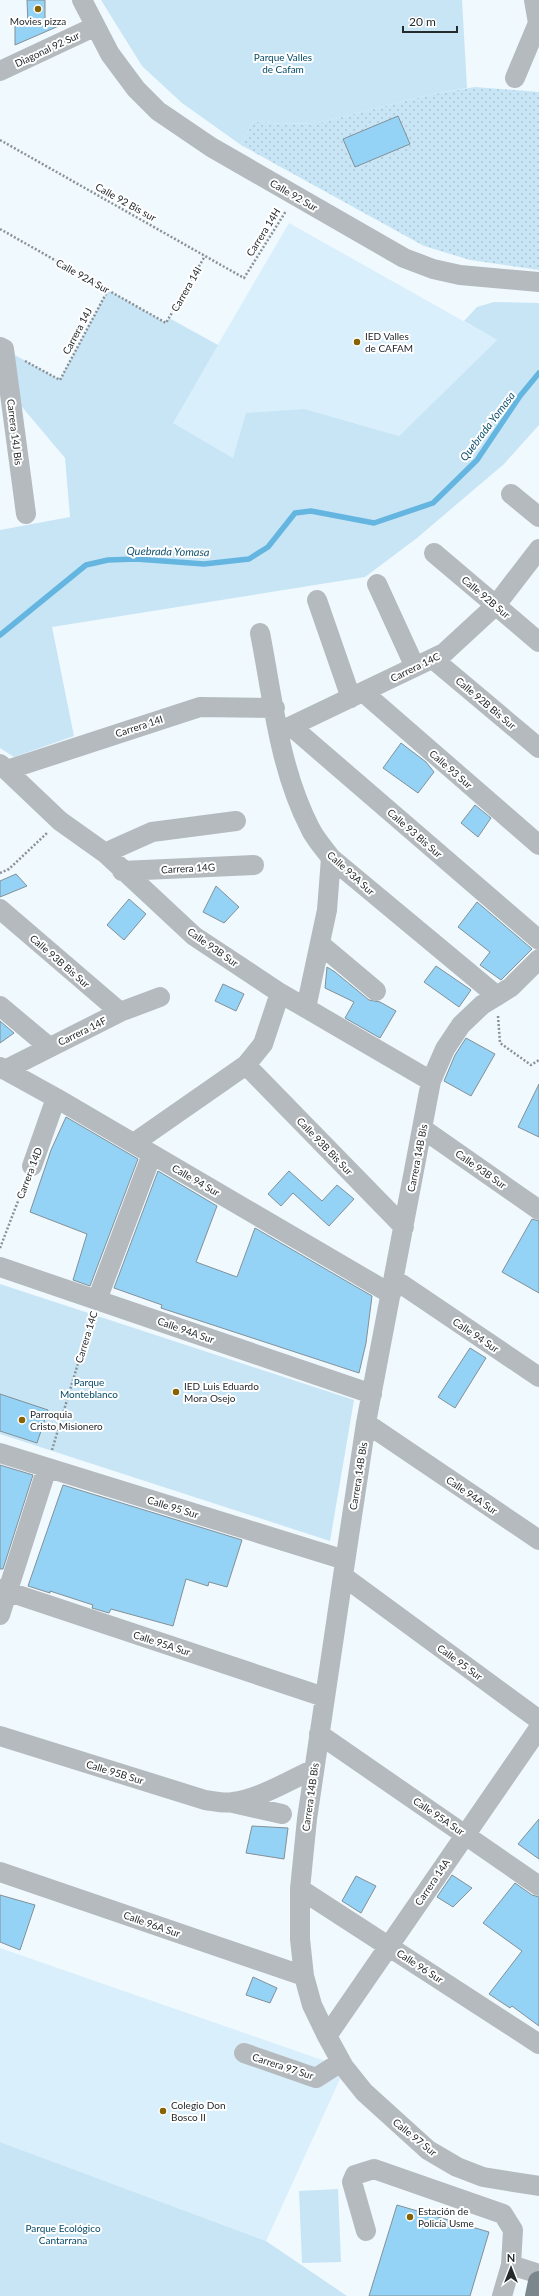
<svg xmlns="http://www.w3.org/2000/svg" width="539" height="2296" viewBox="0 0 539 2296" font-family="Lato,sans-serif">
<defs>
<pattern id="grass-dots" width="8" height="8" patternUnits="userSpaceOnUse"><rect width="8" height="8" fill="#c8e5f6"/><path d="M2 2h.1M6 6h.1" fill="none" stroke="#acc5d3" stroke-width="1.8" stroke-linecap="round"/></pattern>
</defs>
<rect width="100%" height="100%" fill="#f0f9fe"/>
<!-- built -->
<path fill="#d9effc" d="M289 223 497 340 399 436 305 409 233 458 172 423Z
M0 1948 328 2062 340 2079 266 2241 0 2142Z"/>
<!-- grass -->
<path fill="url(#grass-dots)" d="M475 87 539 92V270L470 260 424 246 241 145 253 121 281 124 318 123 433 94Z"/>
<!-- park -->
<path fill="#c8e5f6" d="M101 0H462L467 88 433 94 318 123 281 124 253 121 241 145 182 103 142 66Z
M108 290 166 323 169 318 218 345 173 423 233 458 246 413 305 409 399 436 497 340 464 321 477 307 494 302 539 303V425L504 464 417 538 365 577 52 627 74 736 14 757 0 748V530L70 517 65 458 17 401 13 354 60 380Z
M0 1284 354 1400 330 1541 0 1434Z
M0 2142 266 2241 347 2296H0Z
M338 2189 341 2262 302 2263 299 2191Z"/>
<g fill="none" stroke-linecap="round" stroke-linejoin="round">
<!-- stream -->
<path stroke="#64b5df" stroke-width="5.5" d="M0 635 86 565 108 560 136 559 204 564 249 559 268 547 295 513 311 511 374 523 433 503 477 460 520 396 539 373"/>
</g>
<!-- building -->
<path fill="#94d3f5" stroke="#839097" d="M27 0H45V25H61L15 45V25H28Z
M398 116 410 144 355 167 343 139Z
M401 743 426 762 434 772 418 793 383 768Z
M475 805 491 818 478 837 461 823Z
M16 874 27 886 0 897V881Z
M216 886 239 907 224 923 203 912Z
M129 899 146 914 124 940 107 925Z
M477 902 532 949 501 980 480 965 490 952 458 927Z
M436 966 471 990 459 1007 424 982Z
M327 967 335 972 369 1000 380 1002 396 1011 380 1038 345 1018 354 1002 325 988Z
M223 984 244 994 236 1011 215 1001Z
M0 1021 14 1033 0 1043Z
M466 1038 495 1054 471 1096 444 1081 455 1055Z
M539 1084V1137L518 1127Z
M66 1117 138 1159 90 1286 73 1280 87 1234 30 1212 51 1150Z
M158 1171 217 1206 196 1262 237 1277 255 1228 372 1296 366 1343 359 1373 161 1308 162 1305 114 1288Z
M289 1171 322 1201 337 1185 354 1199 329 1226 293 1193 281 1206 268 1194Z
M532 1219 539 1221V1293L502 1272Z
M470 1348 486 1358 455 1408 438 1397Z
M0 1394 48 1410 37 1443 0 1431Z
M0 1465 33 1475 3 1569H0Z
M63 1485 242 1540 227 1587 209 1582 208 1586 186 1579 173 1626 111 1609 109 1613 92 1608 93 1605 50 1591V1593L28 1586Z
M539 1819V1859L518 1844Z
M252 1826 288 1828 284 1859 246 1853Z
M452 1875 472 1888 453 1907 437 1897Z
M356 1876 376 1886 361 1913 342 1901Z
M515 1883 532 1895 539 1897V2026L512 2006 510 2008 489 1994 522 1951 483 1923Z
M0 1895 35 1905 20 1950 0 1942Z
M253 1977 277 1988 270 2003 246 1995Z
M397 2205 489 2232 470 2296H369Z"/>
<g fill="none" stroke-linecap="round" stroke-linejoin="round">
<!-- path -->
<path stroke="#8b9296" stroke-width="2.5" stroke-dasharray="2 2" stroke-linecap="butt" d="M0 140 244 278 286 211
M0 229 166 323 205 256
M25 361 60 380 108 290
M0 873 9 869 47 833
M498 1016 500 1043 531 1065 539 1060
M0 1248 25 1183
M52 1450 92 1317"/>
<!-- minor -->
<path stroke="#b4babe" stroke-width="20" d="M82 0 110 54 136 89 158 111 211 147 404 258 433 269 460 275 539 282
M0 71 94 27
M515 78 538 23 534 0
M0 347 4 349 26 514
M511 494 539 517
M434 553 539 642
M377 584 415 667
M317 600 351 698
M260 633C273 699 279 768 310 828 315 839 324 848 331 858L497 996
M433 659 539 748
M363 692 539 845
M292 727 539 940
M281 731 444 653 496 605 539 549
M0 764 60 821 105 853 194 936 280 993 431 1081
M7 770 200 707 275 708
M105 853 152 832 236 821
M122 871 254 865
M0 909 120 1012
M320 944 376 991
M539 959 511 987 482 1005 461 1025 445 1049 431 1081 366 1423 344 1569 307 1819 300 1889V1939L304 1976 312 2005 327 2036 344 2067 364 2092 428 2150 457 2167 483 2177 539 2186
M0 1006 49 1047
M306 1008 327 910 331 858
M246 1065 404 1227
M0 1067 56 1098 391 1294
M5 1070 120 1012 160 997
M423 1129 539 1210
M134 1143 246 1065 263 1044 280 993
M32 1166 56 1098
M0 1267 372 1394
M394 1279 539 1377
M97 1300 152 1154
M366 1423 539 1540
M0 1453 345 1560
M343 1576 539 1720
M0 1589 324 1697
M0 1615 47 1468
M319 1734 539 1886
M0 1736 205 1800C214 1801 224 1804 233 1802 261 1798 288 1781 314 1769
M233 1803 282 1814
M0 1872 304 1976
M300 1889 539 2044
M327 2036 539 1728
M244 2053 316 2078 341 2062
M366 2231 352 2182 355 2175 374 2169 503 2214 513 2230 511 2265 502 2296
M511 2265 539 2274"/>
<!-- major -->
<path stroke="#7c878d" stroke-width="22" d="M536 2296 539 2282"/>
</g>
<!-- markers -->
<g fill="#876200" stroke="#fff" stroke-width="1.5">
<circle cx="38" cy="9" r="4"/>
<circle cx="357" cy="342" r="4"/>
<circle cx="176" cy="1392" r="4"/>
<circle cx="22" cy="1420" r="4"/>
<circle cx="163" cy="2111" r="4"/>
<circle cx="410" cy="2217" r="4"/>
</g>
<g text-anchor="middle" dominant-baseline="central" stroke-width="4" stroke-linejoin="round" paint-order="stroke">
<!-- poi labels -->
<g font-size="10" fill="#252a2d" stroke="#fff" text-anchor="start">
<text x="38" y="21" text-anchor="middle">Movies pizza</text>
<text x="365" y="336">IED Valles<tspan x="365" dy="12">de CAFAM</tspan></text>
<text x="184" y="1386">IED Luis Eduardo<tspan x="184" dy="12">Mora Osejo</tspan></text>
<text x="30" y="1414">Parroquia<tspan x="30" dy="12">Cristo Misionero</tspan></text>
<text x="171" y="2105">Colegio Don<tspan x="171" dy="12">Bosco II</tspan></text>
<text x="418" y="2211">Estación de<tspan x="418" dy="12">Policía Usme</tspan></text>
</g>
<!-- street labels -->
<g font-size="10" fill="#252a2d" stroke="#fff">
<text transform="translate(47 49) rotate(-25)">Diagonal 92 Sur</text>
<text transform="translate(294 195) rotate(30)">Calle 92 Sur</text>
<text transform="translate(126 202) rotate(29)">Calle 92 Bis sur</text>
<text transform="translate(263 232) rotate(-58)">Carrera 14H</text>
<text transform="translate(83 276) rotate(29)">Calle 92A Sur</text>
<text transform="translate(186 289) rotate(-60)">Carrera 14I</text>
<text transform="translate(77 331) rotate(-62)">Carrera 14J</text>
<text transform="translate(15 432) rotate(83)">Carrera 14J Bis</text>
<text transform="translate(486 597) rotate(40)">Calle 92B Sur</text>
<text transform="translate(415 667) rotate(-26)">Carrera 14C</text>
<text transform="translate(486 703) rotate(40)">Calle 92B Bis Sur</text>
<text transform="translate(139 726) rotate(-18)">Carrera 14I</text>
<text transform="translate(451 769) rotate(41)">Calle 93 Sur</text>
<text transform="translate(415 833) rotate(41)">Calle 93 Bis Sur</text>
<text transform="translate(188 868) rotate(-3)">Carrera 14G</text>
<text transform="translate(351 873) rotate(42)">Calle 93A Sur</text>
<text transform="translate(213 947) rotate(35)">Calle 93B Sur</text>
<text transform="translate(60 961) rotate(41)">Calle 93B Bis Sur</text>
<text transform="translate(82 1031) rotate(-26)">Carrera 14F</text>
<text transform="translate(325 1146) rotate(46)">Calle 93B Bis Sur</text>
<text transform="translate(417 1158) rotate(-79)">Carrera 14B Bis</text>
<text transform="translate(481 1169) rotate(35)">Calle 93B Sur</text>
<text transform="translate(29 1173) rotate(-69)">Carrera 14D</text>
<text transform="translate(196 1180) rotate(30)">Calle 94 Sur</text>
<text transform="translate(186 1330) rotate(19)">Calle 94A Sur</text>
<text transform="translate(476 1335) rotate(34)">Calle 94 Sur</text>
<text transform="translate(86 1337) rotate(-73)">Carrera 14C</text>
<text transform="translate(358 1476) rotate(-81)">Carrera 14B Bis</text>
<text transform="translate(472 1495) rotate(34)">Calle 94A Sur</text>
<text transform="translate(173 1507) rotate(17)">Calle 95 Sur</text>
<text transform="translate(162 1643) rotate(18)">Calle 95A Sur</text>
<text transform="translate(460 1662) rotate(36)">Calle 95 Sur</text>
<text transform="translate(115 1772) rotate(17)">Calle 95B Sur</text>
<text transform="translate(310 1797) rotate(-82)">Carrera 14B Bis</text>
<text transform="translate(439 1816) rotate(34)">Calle 95A Sur</text>
<text transform="translate(432 1882) rotate(-56)">Carrera 14A</text>
<text transform="translate(152 1924) rotate(19)">Calle 96A Sur</text>
<text transform="translate(420 1966) rotate(33)">Calle 96 Sur</text>
<text transform="translate(283 2066) rotate(18)">Carrera 97 Sur</text>
<text transform="translate(415 2137) rotate(39)">Calle 97 Sur</text>
</g>
<!-- park labels -->
<g font-size="10" fill="#054a67" stroke="#fff">
<text x="283" y="57">Parque Valles<tspan x="283" dy="12">de Cafam</tspan></text>
<text x="89" y="1382">Parque<tspan x="89" dy="12">Monteblanco</tspan></text>
<text x="63" y="2228">Parque Ecológico<tspan x="63" dy="12">Cantarrana</tspan></text>
</g>
<!-- water labels -->
<g font-size="11" font-style="italic" fill="#135370" stroke="#fff">
<text transform="translate(487 426) rotate(-53)">Quebrada Yomasa</text>
<text transform="translate(168 551) rotate(1)">Quebrada Yomasa</text>
</g>
</g>
<!-- north arrow -->
<g transform="translate(511 2268)" stroke="#ffffff" stroke-width="3" paint-order="stroke">
<path d="M0-3L7 15L0 10L-7 15Z" fill="#252a2d"/>
<text y="-6" font-size="11" font-weight="bold" text-anchor="middle" fill="#252a2d">N</text>
</g>
<!-- scale -->
<path d="M403 26v6h54v-6" fill="none" stroke="#252a2d" stroke-width="2"/>
<text x="409" y="26" font-size="12" fill="#252a2d" stroke="#ffffff" stroke-width="3" paint-order="stroke">20 m</text>
</svg>
